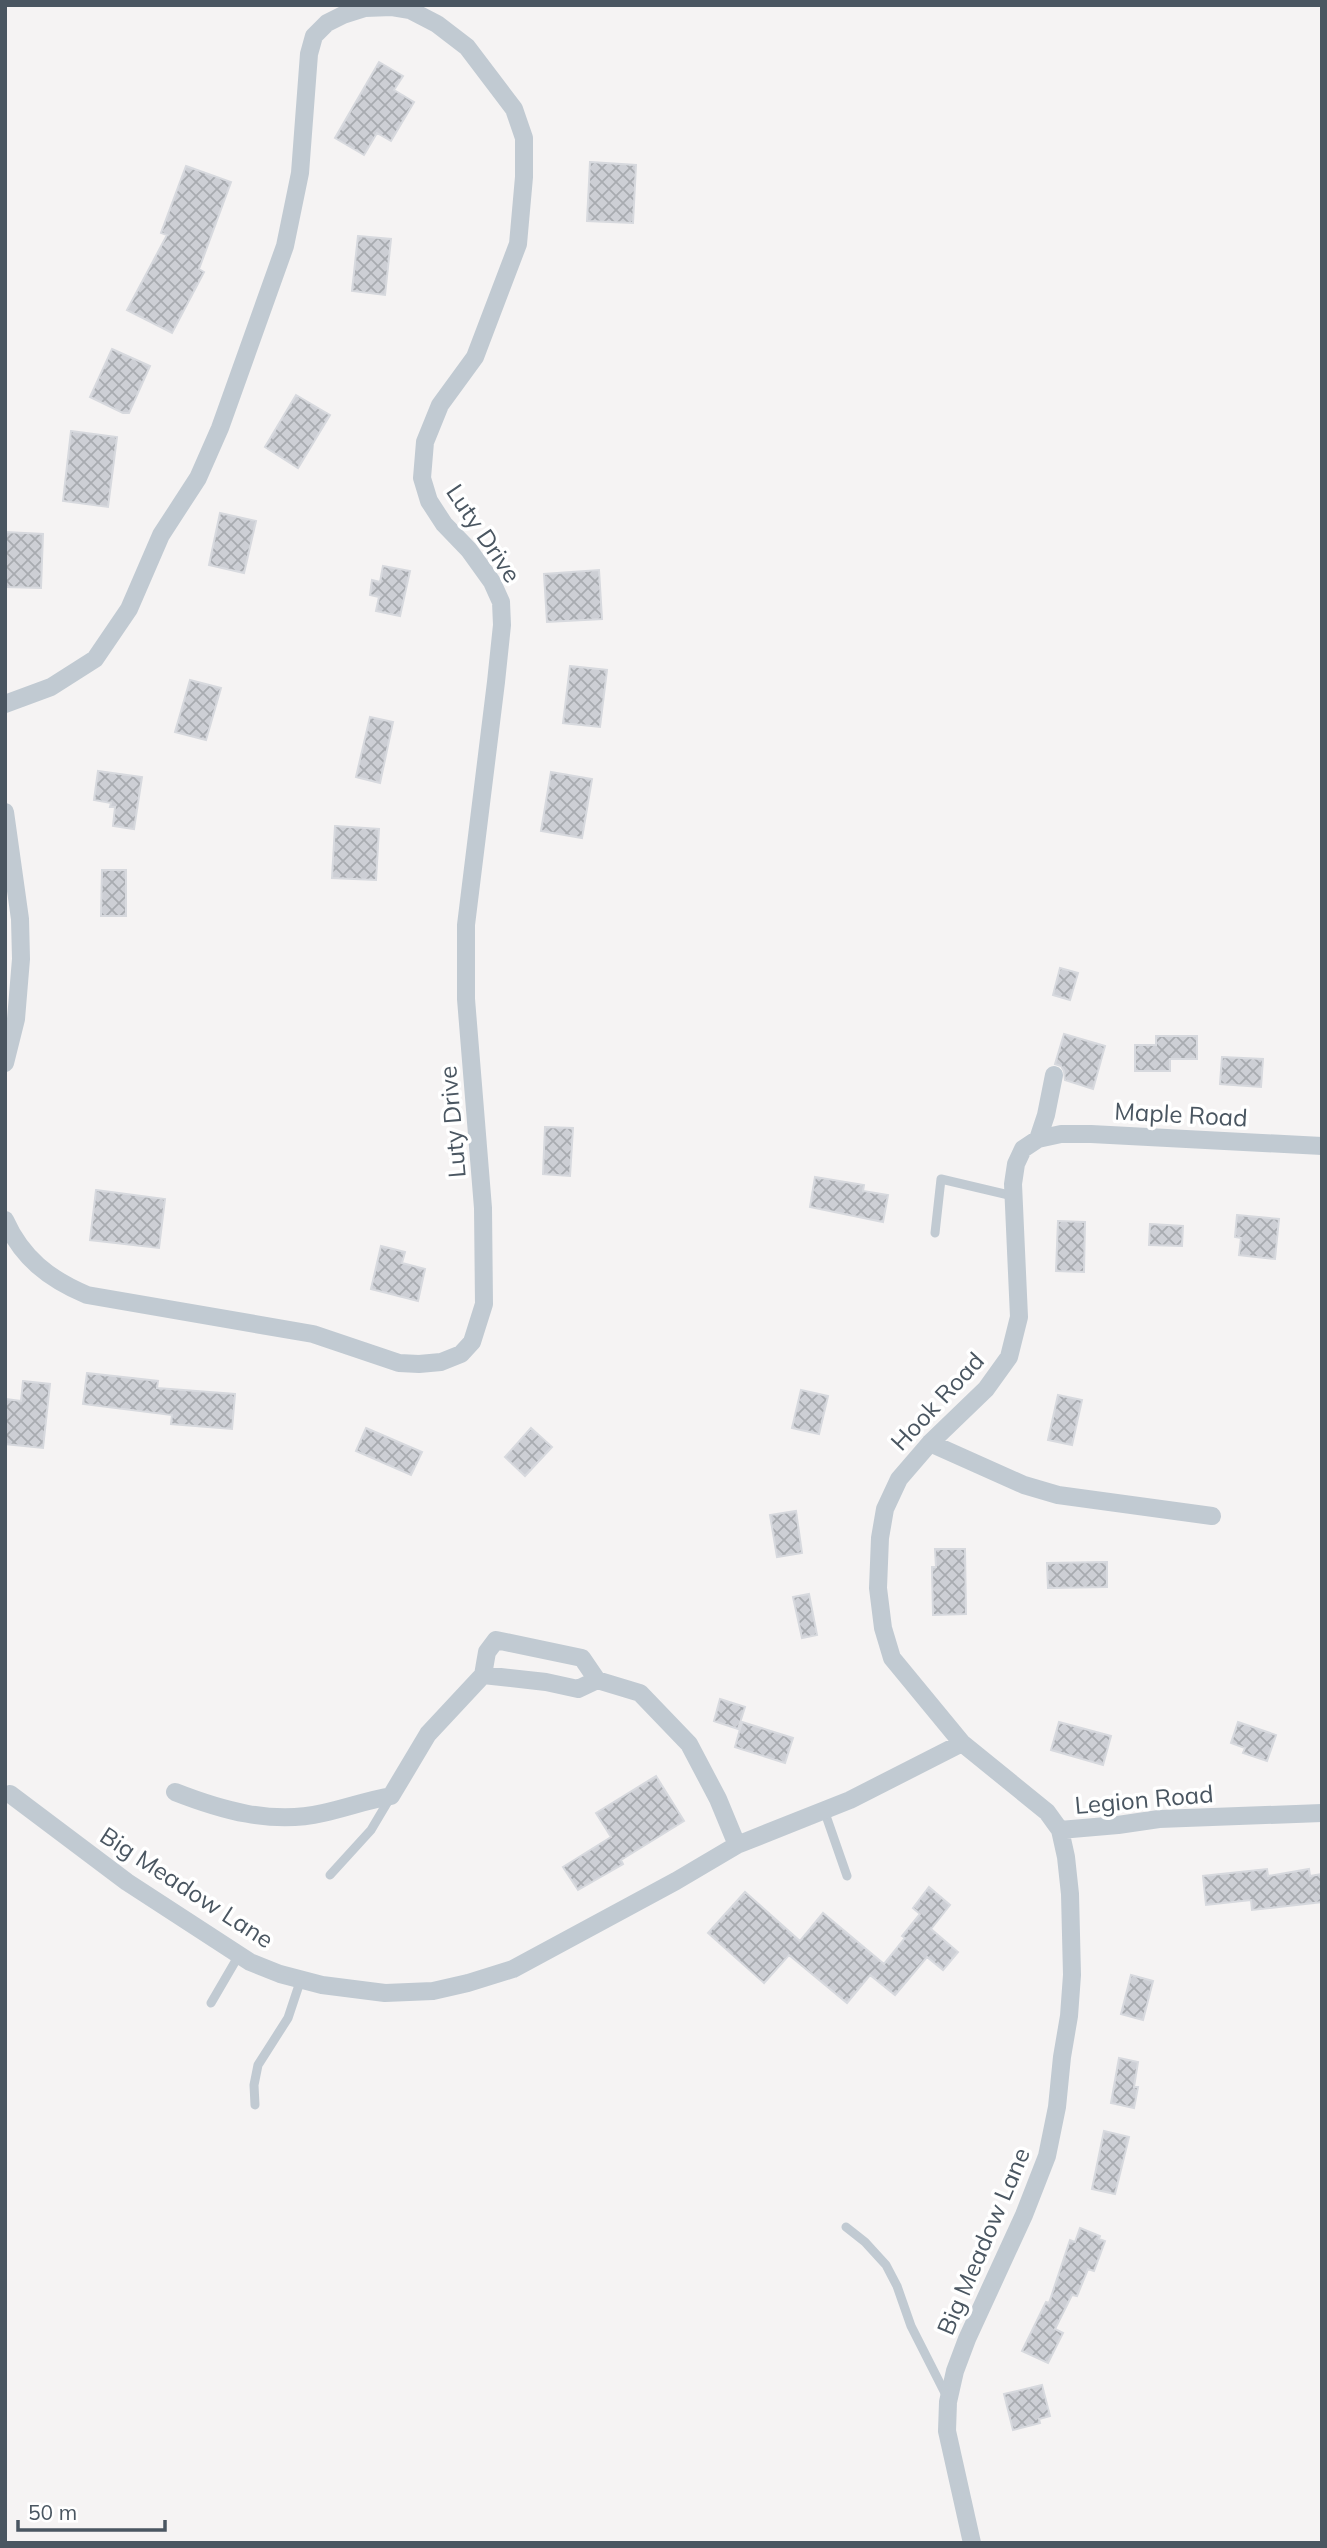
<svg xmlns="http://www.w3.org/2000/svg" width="1327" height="2548" viewBox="0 0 1327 2548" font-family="Mulish,sans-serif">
<defs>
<pattern id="building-cross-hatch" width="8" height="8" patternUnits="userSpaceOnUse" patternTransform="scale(1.75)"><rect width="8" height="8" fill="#cdcfd5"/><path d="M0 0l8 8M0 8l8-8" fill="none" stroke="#a8abb0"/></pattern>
</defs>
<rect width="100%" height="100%" fill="#f5f3f3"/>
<!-- building -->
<path fill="url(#building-cross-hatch)" stroke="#d7d9de" stroke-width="2" d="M379 62 403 76 394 90 414 102 391 141 377 133 364 155 335 138Z
M590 162 636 165 633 223 587 221Z
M186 166 231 182 199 269 204 272 172 333 127 310 167 235 161 233Z
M358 236 391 239 385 295 352 291Z
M112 349 150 366 129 413H123L90 397Z
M296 395 330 415 298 468 265 447Z
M71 431 117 437 108 507 63 501Z
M220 513 256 521 244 573 209 565Z
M5 532 43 534 41 588 5 587Z
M383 566 410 571 400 616 376 611 379 597 370 595 372 580 380 582Z
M599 570 602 619 547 622 544 574Z
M570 666 607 670 600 727 563 723Z
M190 680 221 688 206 740 175 732Z
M370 717 393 722 380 783 356 777Z
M98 771 142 777 134 829 113 826 115 807H110L111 803 94 800Z
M551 772 592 779 582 838 541 831Z
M335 826 379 829 376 880 332 878Z
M102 870H126V916H101Z
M1060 968 1078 973 1070 1000 1053 995Z
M1064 1034 1105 1046 1093 1089 1065 1080 1064 1071 1061 1066 1055 1064Z
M1156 1036H1197V1059H1170V1071H1135V1045H1156Z
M1222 1057 1263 1059 1261 1087 1220 1084Z
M545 1127 573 1128 570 1176 543 1174Z
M815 1177 864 1185 863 1191 888 1195 883 1222 810 1207Z
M96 1190 165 1199 159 1248 90 1240Z
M1237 1215 1279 1219 1275 1259 1239 1255 1241 1238 1235 1237Z
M1058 1221 1085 1222 1084 1272 1056 1271Z
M1150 1224 1183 1226 1182 1246 1149 1245Z
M381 1246 405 1252 402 1263 425 1269 418 1301 371 1289Z
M87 1373 158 1381 157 1388 235 1394 232 1429 171 1424 172 1415 83 1404Z
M23 1381 50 1384 43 1448 5 1444V1399L21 1401Z
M801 1390 828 1396 819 1434 792 1428Z
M1058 1395 1082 1400 1072 1445 1048 1440Z
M366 1428 422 1452 411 1475 356 1451Z
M531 1428 552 1447 525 1476 505 1457Z
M796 1511 802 1553 777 1557 770 1515Z
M935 1549H965L966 1614 933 1615 932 1567H936Z
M1107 1562V1587L1048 1588 1047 1563Z
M809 1594 817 1635 802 1638 793 1597Z
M720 1699 745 1707 738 1729 714 1721Z
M742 1722 793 1738 785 1763 735 1747Z
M1059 1722 1111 1736 1103 1765 1051 1750Z
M1238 1722 1276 1735 1267 1761 1243 1753 1245 1748 1231 1743Z
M656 1776 684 1821 621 1860 623 1864 578 1890 563 1867 611 1837 596 1813Z
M1267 1869 1268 1876 1309 1869 1310 1876 1322 1874V1902L1252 1910 1251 1900 1206 1905 1203 1876Z
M929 1887 950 1905 931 1929 958 1952 943 1970 927 1957 895 1995 870 1975 847 2003 789 1955 764 1983 708 1933 745 1892 800 1941 823 1913 884 1964 905 1938 902 1936 920 1914 913 1908Z
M1131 1975 1153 1981 1143 2020 1121 2014Z
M1119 2058 1138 2062 1134 2087H1138L1134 2108 1111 2103Z
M1104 2131 1129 2137 1115 2194 1092 2189Z
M1080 2228 1100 2236 1099 2239 1105 2241 1094 2271 1088 2269 1077 2296 1072 2295 1055 2329 1063 2333 1048 2363 1022 2351 1046 2302 1049 2303 1070 2240 1075 2242Z
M1042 2385 1050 2416 1039 2419 1040 2423 1013 2430 1004 2394Z"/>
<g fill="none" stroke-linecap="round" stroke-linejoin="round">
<!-- lane -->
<path stroke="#c1cad2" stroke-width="9" d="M935 1233 941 1179 1013 1196
M824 1810 847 1876
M330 1875 371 1830 390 1798
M211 2003 239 1955
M255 2105 254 2085 258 2065 288 2018 301 1979
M846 2227 865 2242 886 2265 897 2286 911 2326 948 2399"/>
<!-- street -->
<path stroke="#c1cad2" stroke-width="18" d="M5 704 51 687 95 659 129 609 161 535 198 478 220 428 285 246 300 173 309 54 314 36 327 23 343 15 365 8 392 7 410 10 437 24 467 47 514 109 524 138V177L518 244 475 357 440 405 425 442 422 478 429 501 444 524 469 550 492 582 501 602 502 625 496 682 466 925V999L483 1208 484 1304 472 1342 461 1354 441 1362 419 1364 399 1363 313 1334 87 1295C49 1279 22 1258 5 1220
M5 812 20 919 21 959 16 1019 5 1063
M1038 1139 1061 1134H1091L1322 1146
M930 1443 1024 1485 1058 1495 1212 1516
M483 1675 546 1682 578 1689 597 1680
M175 1792C221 1810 272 1825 323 1813 346 1808 368 1800 391 1796L428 1734 483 1675 487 1652 496 1640 582 1658 597 1680 640 1693 689 1744 718 1799 737 1845
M10 1794 127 1882 250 1962 280 1974 322 1985 385 1993 433 1991 468 1983 513 1969 676 1881 737 1845 850 1800 962 1743
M1060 1830 1118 1825 1159 1819 1322 1813
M972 2543 947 2431 948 2402 955 2371 967 2339 1024 2215 1047 2156 1057 2107 1062 2057 1069 2016 1072 1975 1070 1894 1066 1857 1060 1830 1047 1812 962 1743 892 1658 883 1628 878 1588 880 1538 885 1509 899 1479 930 1443 986 1389 1009 1357 1019 1317 1013 1184 1016 1164 1023 1149 1038 1139 1046 1115 1054 1075"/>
</g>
<g text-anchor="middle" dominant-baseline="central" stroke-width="7" stroke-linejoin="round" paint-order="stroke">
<!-- street labels -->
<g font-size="24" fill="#4a5661" stroke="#fff">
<text transform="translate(484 533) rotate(56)">Luty Drive</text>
<text transform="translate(1181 1114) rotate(3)">Maple Road</text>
<text transform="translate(452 1122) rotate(-95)">Luty Drive</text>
<text transform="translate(937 1401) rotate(-47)">Hook Road</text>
<text transform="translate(1144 1799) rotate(-5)">Legion Road</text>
<text transform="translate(187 1887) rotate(33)">Big Meadow Lane</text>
<text transform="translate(983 2241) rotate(-67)">Big Meadow Lane</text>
</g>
</g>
<!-- border -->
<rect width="1327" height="2548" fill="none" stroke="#4a5661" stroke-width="14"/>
<!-- scale -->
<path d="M18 2520v10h147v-10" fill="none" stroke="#4a5661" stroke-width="3.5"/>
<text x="28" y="2520" font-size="21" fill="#4a5661" stroke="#ffffff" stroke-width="5" paint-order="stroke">50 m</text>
</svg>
